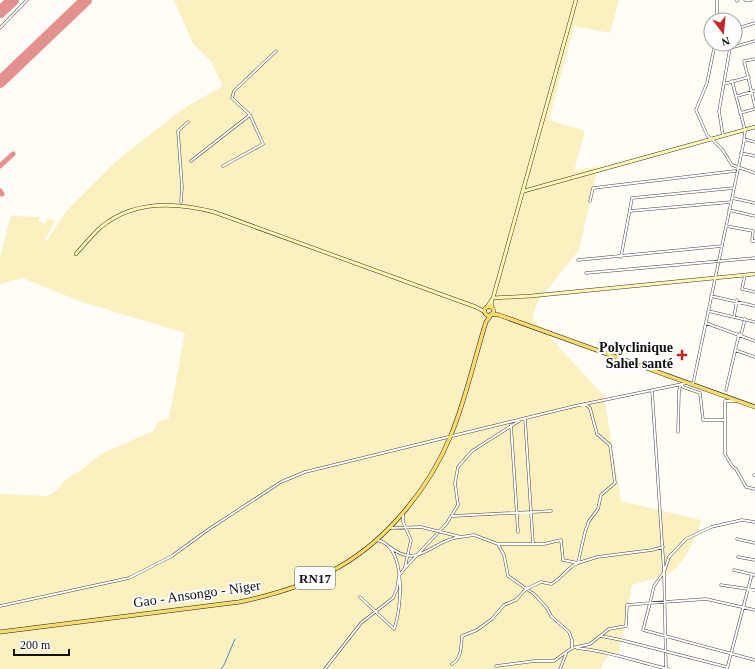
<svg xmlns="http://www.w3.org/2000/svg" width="755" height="669" viewBox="0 0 755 669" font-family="'Times New Roman',serif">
<rect width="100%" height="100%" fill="#fffdf5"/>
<!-- sand -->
<path fill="#fbf0c0" d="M174 0H619L610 33 574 26 549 120 585 131 574 171 598 166 579 250 538 301 532 318 604 396 621 501 701 520C699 534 682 568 668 574 657 579 644 581 632 585L619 653C607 654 605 658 601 669H0V494L48 496 57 490 65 480 84 468 101 454 153 431 158 422 169 418 185 333 82 302 23 278 0 284V257L11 216 40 217 38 221 45 224 47 218 55 221 45 240 47 241 66 211 115 162 184 108 223 86 210 60 193 44Z"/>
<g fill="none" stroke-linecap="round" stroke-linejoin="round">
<!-- stream -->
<path stroke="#3e90d0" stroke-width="1" d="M221 669 224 665 235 639"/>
<!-- taxiway -->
<path stroke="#e2918e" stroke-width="5" d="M0 166 13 154
M0 191 2 194"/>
<!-- runway -->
<path stroke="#e2918e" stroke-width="12" d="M0 12 13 0
M0 82 86 0"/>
<!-- street casing -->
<g stroke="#444" stroke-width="3">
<path id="street" d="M717 0V20
M745 0H751
M737 1 738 0
M0 28 27 0
M735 29 755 23
M715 44 707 83 696 110 707 135 722 149 732 165 755 173
M755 59 744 61 755 106
M724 84 749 77
M737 96 755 91
M740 113 755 109
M723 136 719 111 730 48 755 41
M744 139 755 142
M741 153 755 156
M191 161 250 115 232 98 234 91 276 51
M223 166 263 144 250 115
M732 198 755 203
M590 201 593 188 735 171
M181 202 182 187 178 131 188 122
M729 210 755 216
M630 211 731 202
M726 226 753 231 752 241H755
M621 257 632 198 734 188
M578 260 722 246
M586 273 755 258
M745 275 742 289 755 292
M711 296 755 306
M708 311 755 322
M734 317 737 300
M706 323 755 341
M741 335 745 319
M735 350 755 357
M693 384 744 141 745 130 732 81
M726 390 739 334
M525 418 533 544
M725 420V401H736
M511 425 518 532
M678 432 679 391 681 384 683 387 700 393 703 420H725V454L732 466 736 469 746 487 755 489
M754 475H755
M403 514V522L411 540 405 567
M453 516 551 511
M390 528 421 527 461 537 474 535 498 544 504 555 508 576 534 594 547 608 551 616 569 632 572 640V648
M737 539 755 543
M377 540C407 546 402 608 394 629
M499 544H544L561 540 563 560 578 563 597 557 652 550 663 547
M390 547C418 570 431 541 459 537
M738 557 755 560
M734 570 755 575
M721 585 755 590
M360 597 394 629
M0 606 129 578 172 556 209 529 281 482 305 472 575 406 687 383
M755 610 706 599 650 603 643 630 755 660
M601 636 621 640 727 667
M577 648C608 651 638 662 668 669
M452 664C462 659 461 645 462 636L477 630 492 619 504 605 516 600 526 589 541 582 551 584C562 579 567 567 578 563L585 532 589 521 598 509 601 495 615 483 610 445 597 434 590 408 585 404
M496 666 535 661H554L572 648 590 644 609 629 626 626 627 605 650 603 654 586 664 572 652 390
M325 669 361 623 393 598 397 589 399 576 404 569 447 523 458 505 455 483 458 467 472 451 519 421
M560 669 566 654
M666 669 664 572 669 557 686 539 711 527 742 520 755 522
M727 669 752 574"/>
</g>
<!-- secondary casing -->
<g stroke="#333" stroke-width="4">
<path id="secondary" d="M524 191 755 127
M76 254C84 245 92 235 101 227 133 200 176 202 214 212L476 307 485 312
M493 298 531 296 755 274
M492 302V308
M487 307 493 298 576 0"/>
</g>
<!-- primary casing -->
<g stroke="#222" stroke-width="4.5">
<path id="primary" d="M484.5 311a4.5 4.5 0 1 1 9 0a4.5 4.5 0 1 1-9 0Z
M491 314 499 315 755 407
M0 632 239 602C273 595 308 585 339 567 388 539 430 487 451 435 466 399 474 360 486 322L491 315"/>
</g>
<!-- street -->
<use href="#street" stroke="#fff" stroke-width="2"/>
<!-- secondary -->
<use href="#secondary" stroke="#fff9b0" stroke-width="3"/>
<!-- primary -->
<use href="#primary" stroke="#fadc6a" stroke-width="3.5"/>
</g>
<!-- markers -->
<path fill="#c52527" stroke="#fff" stroke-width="1.5" d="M680 349h4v4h4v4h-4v4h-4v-4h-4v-4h4z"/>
<g text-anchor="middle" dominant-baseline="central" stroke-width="4" stroke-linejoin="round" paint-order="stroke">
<!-- shield labels -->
<rect fill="#fff" stroke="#585858" stroke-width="1" x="295" y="567" width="40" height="22" rx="3"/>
<g font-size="13" font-weight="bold" fill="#111">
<text x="315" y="578">RN17</text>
</g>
<!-- poi labels -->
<g font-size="14" font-weight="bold" fill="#111" stroke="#fff" text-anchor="end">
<text x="673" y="347">Polyclinique<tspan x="673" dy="16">Sahel santé</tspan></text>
</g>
<!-- street labels -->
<g font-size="14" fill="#111" stroke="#fff">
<text transform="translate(197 594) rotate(-8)">Gao - Ansongo - Niger</text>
</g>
</g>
<!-- north arrow -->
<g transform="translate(723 32) rotate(164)"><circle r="19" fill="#ffffff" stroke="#a0a0a0"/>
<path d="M0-3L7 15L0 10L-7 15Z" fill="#c52527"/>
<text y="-6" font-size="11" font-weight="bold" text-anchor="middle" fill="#111111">N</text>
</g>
<!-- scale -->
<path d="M14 649v6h55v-6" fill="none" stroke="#111111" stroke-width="2"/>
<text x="20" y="649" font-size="12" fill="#111111" stroke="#ffffff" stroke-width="3" paint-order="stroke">200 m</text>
</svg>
